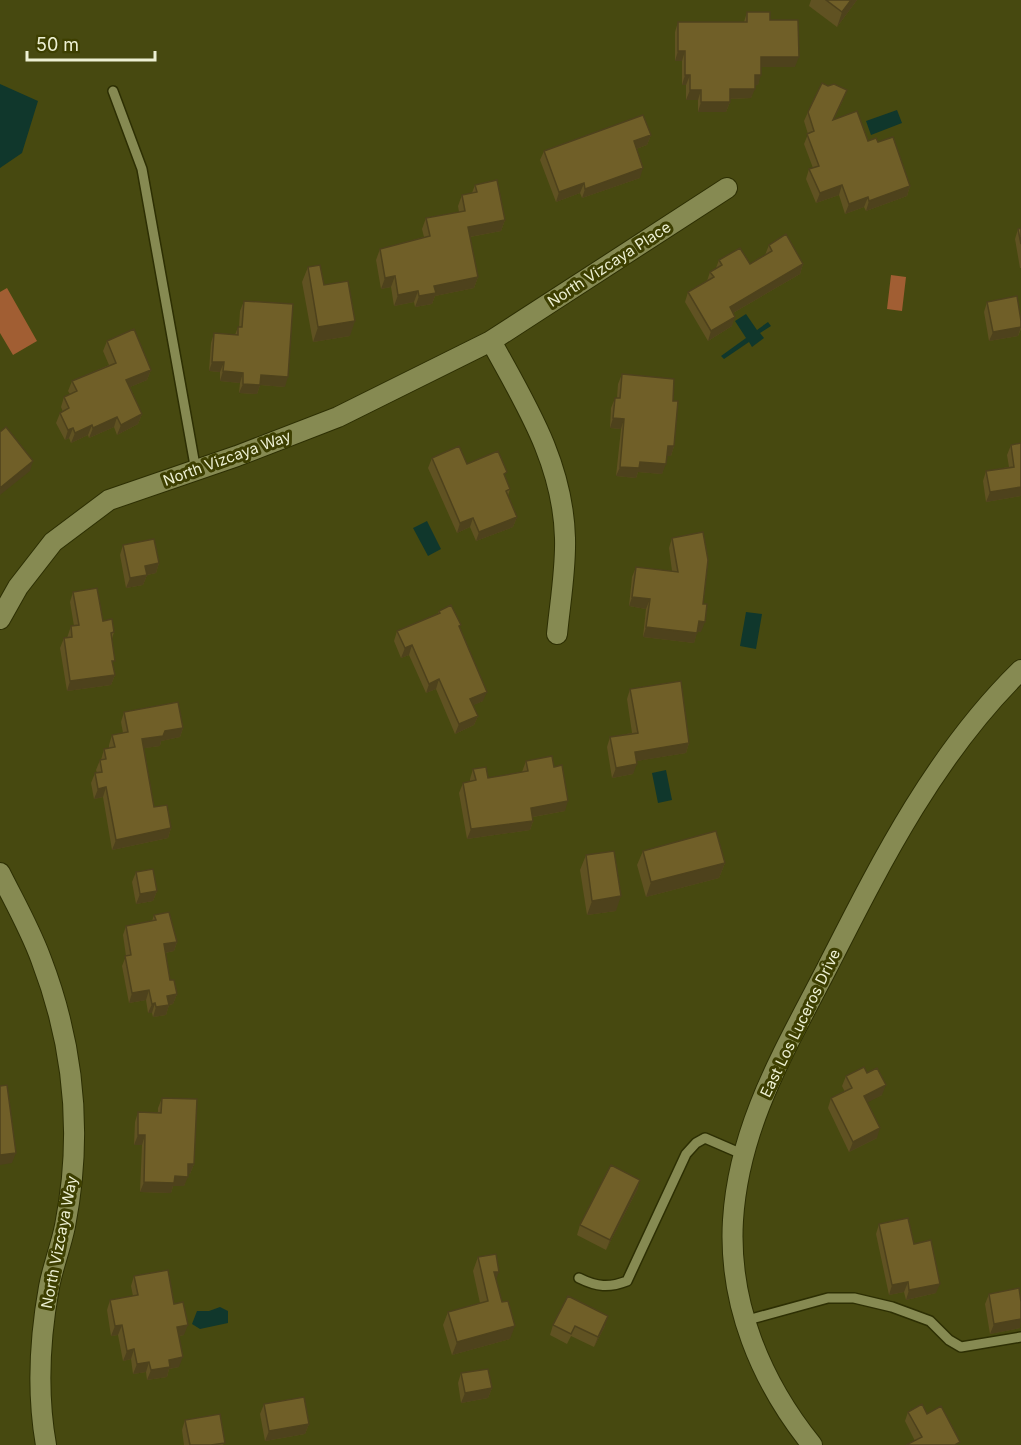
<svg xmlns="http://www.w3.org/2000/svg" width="1021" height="1445" viewBox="0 0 1021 1445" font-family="Inter,sans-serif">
<rect width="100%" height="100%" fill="#474910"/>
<!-- green -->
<path fill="#a15e33" d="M891 275 906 277 902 311 887 309Z
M7 288 37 341 13 355 0 333V292Z"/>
<!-- water -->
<path fill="#10372c" d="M0 84 38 101 22 153 0 168Z
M897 110 902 123 871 135 866 121Z
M746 314 757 330 768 322 771 326 760 333 764 338 752 347 749 342 724 359 721 356 746 338 735 321Z
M427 521 441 549 428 556 413 528Z
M746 612 762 614 756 649 740 646Z
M666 770 672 800 658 803 652 773Z
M220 1307 228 1311V1323L200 1329 192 1324 197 1311H209Z"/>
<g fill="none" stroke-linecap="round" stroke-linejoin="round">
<!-- lane casing -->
<g stroke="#2d2f03" stroke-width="12">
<path id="lane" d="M113 91 142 169 196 471
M579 1278C597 1287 609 1288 627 1281L686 1154 696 1143 705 1138 742 1154
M744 1321 828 1298H854L892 1307 930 1321 949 1340 961 1347 1021 1337"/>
</g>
<!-- street casing -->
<g stroke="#2d2f03" stroke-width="22">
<path id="street" d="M491 341C526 405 563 463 565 538 566 569 560 603 557 634
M0 619 18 587 53 542 109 500 237 456 338 417 491 341 727 188
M0 873C14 901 30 929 41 959 74 1045 83 1134 65 1226 61 1246 53 1266 49 1287 40 1337 37 1394 46 1445
M812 1445C761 1382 728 1303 733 1220 739 1125 785 1050 827 968 881 862 935 754 1021 670"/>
</g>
<!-- lane -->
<use href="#lane" stroke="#868a52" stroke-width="9"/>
<!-- street -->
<use href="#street" stroke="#868a52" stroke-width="20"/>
</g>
<!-- wall -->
<path fill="#605222" d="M811 0H857L837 27 809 6Z
M747 12 770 20 795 67H761L758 85H755L751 98 730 99V102L726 112H698V100H686V85H682V61H675V32L678 22H744Z
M843 100 834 119 868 141 878 142 910 186 907 196 866 211 864 207 845 214 839 195 816 203 806 179 809 169 813 168 804 144 808 134 804 121 808 112Z
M651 135 647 145 636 149 640 178 582 198 580 193 556 202 540 160 544 151Z
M475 185 505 220 501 231 470 237 478 277 474 288 435 296 432 304 415 307 414 302 394 306 391 287 381 289 376 260 380 249 424 237 422 229 426 218 459 212 458 206 462 195 472 193Z
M1021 228V268H1020L1015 239 1018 229Z
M769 245 803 264 800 274 733 313 732 326 708 341 685 302 688 292 707 281 710 272 716 268 719 260 750 264 765 255Z
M308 267 324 285 350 336 313 342 302 282Z
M244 301 285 387 260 385 257 394 239 393 240 383 220 381V372L209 371 211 343 214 333 235 335 238 327H239L240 311Z
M987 302 1021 321V329L1018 336 989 341 984 312Z
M107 341 151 370 147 380 130 387 142 414 138 424 117 435 114 427 89 438 88 435 71 443 69 438 65 440 56 423 60 413 63 412 61 407 64 397 70 394 68 391 72 381 109 365 103 351Z
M622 374 673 401 674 446 671 456H667L662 474 638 472 636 478 616 476 621 429 610 428 611 408 615 398H617L618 384Z
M1021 443V496L986 502 983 481 986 471 1009 467 1007 455 1011 445Z
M432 458 467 464 505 477 510 489 508 496 517 517 513 527 476 541 470 527 457 533 428 468Z
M672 538 703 604 701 632 697 631 694 643 643 637 646 609 629 606 632 577 636 567 672 571 669 548Z
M123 545 159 563 156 573 147 575 143 585 126 588 120 555Z
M73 592 114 632 112 639 113 667 115 675 111 685 67 691 60 648 64 638H67L71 626H74L70 602Z
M439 611 460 629 483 701 473 705 478 716 474 725 455 734 436 689 426 693 409 655 401 658 394 641 397 631 438 614Z
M630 689 689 743 686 753 636 761 633 774 612 778 607 747 610 737 632 733 627 699Z
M124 712 183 728 180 737 161 741 160 746 144 748 154 807 171 828 168 838 112 850 103 797 94 799 91 783 95 773H97L96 770 100 760H101L104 749 109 748V745L112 735 123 733 121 722Z
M526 761 565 811 533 817V821L530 830 467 839 459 793 463 783 470 781V779L473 769 488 778 522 772Z
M643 851 725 863 719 878 646 897 637 865Z
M586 855 616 911 587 915 580 870Z
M136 872 157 891 153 901 136 904 132 882Z
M154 915 177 942 174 951 165 953 170 980 177 994 173 1004 169 1005 166 1015 153 1017 152 1013H148L146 1000 129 1003 122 966 126 956 123 935 126 926 152 921Z
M867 1073 882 1095 867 1102 877 1138 849 1152 828 1108 831 1098 845 1092 842 1086 846 1076Z
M162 1098 194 1164 190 1174H188L184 1186H173L171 1193 140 1192 142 1145H134L135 1122 138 1112H158V1108Z
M640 1180 637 1190 606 1250 577 1235 580 1225Z
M879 1224 914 1244 936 1293 906 1300 904 1292 889 1295 876 1234Z
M478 1257 496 1280 510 1339 452 1355 443 1325 448 1312 480 1303 473 1271Z
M134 1276 174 1304 184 1335 179 1336V1367L169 1369 167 1377 147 1380 146 1372 133 1374 131 1359 123 1361 118 1335 111 1336 107 1310 110 1300 133 1296 131 1286Z
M989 1294 1021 1302 1020 1328 990 1334 985 1304Z
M553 1325 605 1326 594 1347 571 1336 567 1344 550 1335Z
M461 1373 492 1388 488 1398 461 1403 458 1383Z
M264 1404 309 1424 305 1434 265 1441 260 1414Z
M908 1412 960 1442 915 1441 905 1421Z
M185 1420 224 1445H184L182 1430Z"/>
<!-- shaded-wall -->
<path fill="#4e421c" d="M851 0H857L837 27 842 12Z
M678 51H685L682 61H675Z
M761 57H799L795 67H758Z
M685 75H690L686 85H682Z
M755 75H761L758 85H751Z
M730 89H755L751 98 726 99Z
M690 90H701L698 100H686Z
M701 102H730L726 112H698Z
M651 135 647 145 630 151 634 141Z
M643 168 640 178 582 198 585 189Z
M584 183 580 193 556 202 559 192Z
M842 185 839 195 816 203 820 193Z
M910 186 907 196 866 211 869 201Z
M868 197 864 207 845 214 849 204Z
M505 220 501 231 464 238 468 227Z
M803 264 800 274 726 317 730 307Z
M395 276 391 287 381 289 385 278Z
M478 277 474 288 435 296 432 304 415 307 419 296 434 286Z
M418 291 414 302 394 306 398 295Z
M735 317 732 326 708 341 711 331Z
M355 321 350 336 313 342 318 327Z
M1021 327 1018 336 989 341 993 332Z
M212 362H224L220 372 209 371Z
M151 370 147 380 123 390 126 380Z
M223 371 243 373 240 383 220 381Z
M261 375 288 377 285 387 260 385 257 394 239 393 243 384Z
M142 414 138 424 117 435 121 425Z
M117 417 114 427 89 438 93 428Z
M613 418 624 419 621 429 610 428Z
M92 425 88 435 71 443 75 433Z
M73 428 69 438 65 440 68 430Z
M668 446H674L671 456H664Z
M33 461 30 471 0 495V488Z
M640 462 666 464 662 474 638 472 636 478 616 476 620 467Z
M1021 487V496L986 502 990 492Z
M517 517 513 527 476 541 479 532Z
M473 518 470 527 457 533 460 523Z
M159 563 156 573 142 576 145 566Z
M147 575 143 585 126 588 130 578Z
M632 597 650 599 646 609 629 606Z
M699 621 705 622 701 632 695 631Z
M646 627 697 633 694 643 643 637Z
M412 645 409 655 401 658 405 648Z
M115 675 111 685 67 691 70 681Z
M439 679 436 689 426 693 429 684Z
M487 692 483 701 467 708 470 699Z
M478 716 474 725 455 734 459 724Z
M183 728 180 737 161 741 160 746 138 749 142 739 165 731Z
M689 743 686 753 631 762 635 752Z
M637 764 633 774 612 778 616 768Z
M106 787 103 797 94 799 98 789Z
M568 801 565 811 527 818 531 808Z
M533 821 530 830 467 839 471 829Z
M171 828 168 838 112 850 116 840Z
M725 863 719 878 646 897 651 882Z
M157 891 153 901 136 904 140 894Z
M621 896 616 911 587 915 592 901Z
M177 942 174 951 160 954 164 944Z
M149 990 146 1000 129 1003 132 993Z
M177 994 173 1004 164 1006 169 1005 166 1015 153 1017 156 1007 167 996Z
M155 1003 152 1013H148L152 1004Z
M886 1085 882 1095 861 1106 864 1096Z
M880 1128 877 1138 849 1152 853 1142Z
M138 1135H145L142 1145H134Z
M16 1153 12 1163 0 1165V1155Z
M188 1164H194L190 1174H184Z
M175 1176 188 1177 184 1186H173L171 1193 140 1192 144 1182Z
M640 1180 637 1190 606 1250 610 1240Z
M494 1272H499L494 1285Z
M908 1282 904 1292 889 1295 892 1285Z
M940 1284 936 1293 906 1300 909 1290Z
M608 1316 605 1326 594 1347 598 1337Z
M1021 1319 1020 1328 990 1334 994 1324Z
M122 1325 118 1335 111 1336 115 1326Z
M188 1325 184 1335 174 1337 177 1327Z
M515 1326 510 1339 452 1355 457 1342Z
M134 1349 131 1359 123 1361 127 1351Z
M183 1357 179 1367 169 1369 167 1377 147 1380 151 1370 169 1360Z
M149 1362 146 1372 133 1374 137 1364Z
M492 1388 488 1398 461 1403 465 1393Z
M309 1424 305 1434 265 1441 269 1431Z"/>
<!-- building -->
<path fill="#705f28" stroke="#4e421c" stroke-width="1.5" d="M826 0H851L842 12Z
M747 12H770V20H798L799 57H761V75H755V89H730V102H701V90H690V75H685V51H678V22H747Z
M822 83 828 86 834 84 847 90 833 120 857 111 868 141 876 138 878 142 893 137 910 186 869 201 868 197 849 204 842 185 820 193 809 169 819 166 807 134 814 131 808 112Z
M643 115 651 135 634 141 643 168 585 189 584 183 559 192 544 151Z
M497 180 505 220 468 227 478 277 434 286 436 293 419 296 418 291 398 295 395 276 385 278 380 249 430 236 426 218 465 211 462 195 477 192 475 185Z
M1021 228V244L1018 229Z
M786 234 803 264 730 307 735 317 711 331 688 292 714 277 710 272 722 265 719 260 740 248 750 264 772 251 769 245Z
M320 265 324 285 348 281 355 321 318 327 308 267Z
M1017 296 1021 321V327L993 332 987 302Z
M244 301 293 304 288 377 261 375 260 385 243 384V373L223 371 224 362H212L214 333 238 335V327H242Z
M134 329 151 370 126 380 142 414 121 425 117 417 93 428 92 425 75 433 73 428 68 430 60 413 69 408 64 397 77 391 72 381 116 363 107 341Z
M622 374 674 379 673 401H678L674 446H668L666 464 640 462 639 468 620 467 624 419 613 418 615 398H620Z
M6 427 33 461 0 488V432Z
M1021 443V487L990 492 986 471 1014 467 1011 445Z
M459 446 467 464 498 451 507 472 504 474 510 489 506 491 517 517 479 532 473 518 460 523 432 458Z
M703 532 708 560 703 604H707L705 622 699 621 697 633 646 627 650 599 632 597 636 567 678 572 672 538Z
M154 539 159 563 145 566 147 575 130 578 123 545Z
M97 588 103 621 112 619 114 632 111 633 115 661H112L115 675 70 681 64 638 72 637 71 626 79 625 73 592Z
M451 605 461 625 459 626 487 692 470 699 478 716 459 724 439 679 429 684 412 645 405 648 397 631 440 613 439 611Z
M681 681 689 743 635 752 637 764 616 768 610 737 638 733 630 689Z
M178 702 183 728 165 731 163 736 142 739 154 807 167 805 171 828 116 840 106 787 98 789 95 773 102 772 100 760 106 759 104 749 115 747 112 735 128 732 124 712Z
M552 756 554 767 562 765 568 801 531 808 533 821 471 829 463 783 476 780 473 769 486 767 488 778 528 771 526 761Z
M716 831 725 863 651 882 643 851Z
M614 851 621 896 592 901 586 855Z
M153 869 157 891 140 894 136 872Z
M169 912 177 942 164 944 170 980H174L177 994 167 996 169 1005 156 1007 155 1003 152 1004 149 990 132 993 125 956 131 955 126 926 156 920 154 915Z
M864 1067 867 1073 877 1068 886 1085 864 1096 880 1128 853 1142 831 1098 852 1088 846 1076Z
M7 1085 16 1153 0 1155V1086Z
M162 1098 197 1099 194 1164H188V1177L175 1176 174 1183 144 1182 145 1135H138V1112L161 1113Z
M611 1165 640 1180 610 1240 580 1225Z
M908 1218 914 1244 931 1240 940 1284 909 1290 908 1282 892 1285 879 1224Z
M496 1254 499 1272H494L502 1302 508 1301 515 1326 457 1342 448 1312 488 1301 478 1257Z
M168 1270 174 1304 183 1302 188 1325 177 1327 183 1357 169 1360 170 1367 151 1370 149 1362 137 1364 134 1349 127 1351 122 1325 115 1326 110 1300 138 1295 134 1276Z
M1019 1288 1021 1302V1319L994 1324 989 1294Z
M568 1296 608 1316 598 1337 575 1326 571 1334 553 1325Z
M488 1369 492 1388 465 1393 461 1373Z
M304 1397 309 1424 269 1431 264 1404Z
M922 1404 927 1414 941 1406 960 1442 955 1445H906L922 1437 908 1412Z
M220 1414 225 1443 211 1445H190L185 1420Z"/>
<g text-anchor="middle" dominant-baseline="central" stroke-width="6" stroke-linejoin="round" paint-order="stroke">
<!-- street labels -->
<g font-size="15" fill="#edf0d3" stroke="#3d3f01">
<text transform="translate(609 264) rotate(-33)">North Vizcaya Place</text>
<text transform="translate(227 458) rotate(-20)">North Vizcaya Way</text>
<text transform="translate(800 1023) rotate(-64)">East Los Luceros Drive</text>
<text transform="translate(59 1242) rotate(-79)">North Vizcaya Way</text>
</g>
</g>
<!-- scale -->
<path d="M27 51v9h128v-9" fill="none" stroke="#edf0d3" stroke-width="3"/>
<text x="36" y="51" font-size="18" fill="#edf0d3" stroke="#3d3f01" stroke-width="4.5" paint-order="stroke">50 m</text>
</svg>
